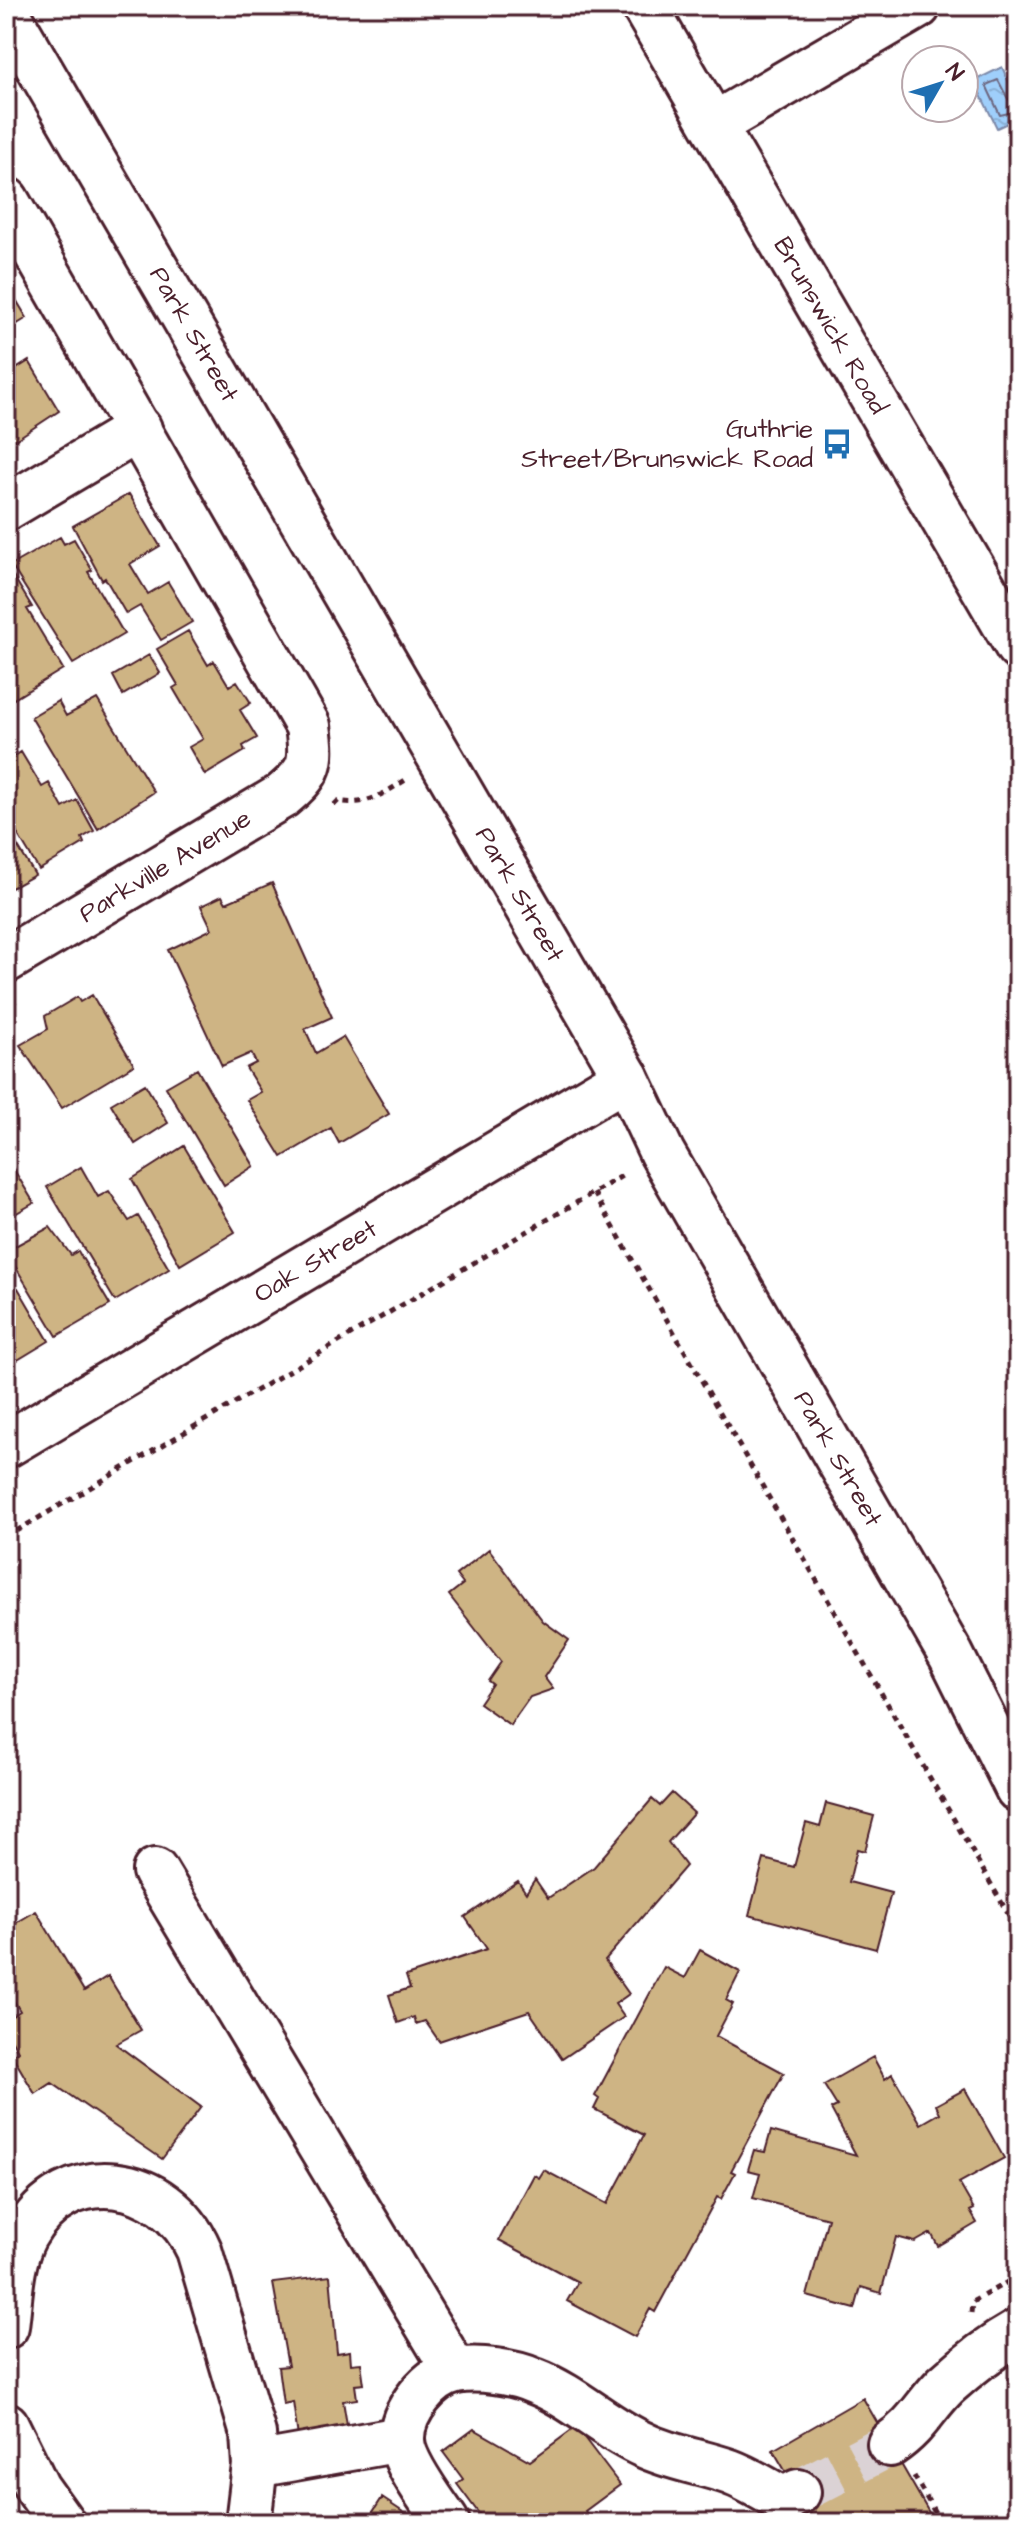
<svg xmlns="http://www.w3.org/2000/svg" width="1024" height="2529" viewBox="0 0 1024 2529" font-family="'Architects Daughter',sans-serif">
<defs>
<pattern id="water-ripples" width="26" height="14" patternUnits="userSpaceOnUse" patternTransform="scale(2)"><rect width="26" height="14" fill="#9fcffb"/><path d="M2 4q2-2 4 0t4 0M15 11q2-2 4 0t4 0" fill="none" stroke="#8ab1d7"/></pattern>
</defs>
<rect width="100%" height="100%" fill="#fff"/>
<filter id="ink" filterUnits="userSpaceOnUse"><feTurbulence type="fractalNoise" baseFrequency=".0125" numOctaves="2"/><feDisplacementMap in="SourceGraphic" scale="16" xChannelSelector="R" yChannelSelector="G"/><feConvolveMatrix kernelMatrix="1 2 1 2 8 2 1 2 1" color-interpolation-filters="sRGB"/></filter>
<g filter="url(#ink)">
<!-- water -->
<path fill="url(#water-ripples)" stroke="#7d89a8" stroke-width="2" d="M1002 67 1018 102V118L997 128 974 81Z"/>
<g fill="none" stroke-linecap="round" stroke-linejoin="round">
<!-- shore -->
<path stroke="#6c657e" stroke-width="2" d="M1018 103 1008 99 998 80 986 85 1000 115 1018 111"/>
</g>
<!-- building -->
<path fill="#ceb484" stroke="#4a1f2b" stroke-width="2" d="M6 283 27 318 6 331Z
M29 361 59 411 6 446V370L8 374Z
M129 494 160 546 130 564 148 594 168 582 192 622 161 640 140 606 126 614 105 578 102 580 73 526Z
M60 537 64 544 74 539 92 570 88 572 124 634 73 664 11 565Z
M12 574 32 607 27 609 63 669 12 700 6 690V578Z
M188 631 208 665 214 661 229 686 237 681 251 703 240 710 257 738 243 746 245 751 205 775 189 747 203 739 173 688 178 685 157 649Z
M149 655 160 673 123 695 113 676Z
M97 699 154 792 98 829 31 717 58 701 66 716Z
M21 752 42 787 49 783 63 808 77 800 94 831 82 838 84 843 39 870 6 815V756L10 759Z
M6 827 35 875 6 891Z
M272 883 332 1017 305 1029 316 1053 343 1037 389 1114 339 1143 331 1128 282 1157 247 1100 261 1092 246 1068 256 1063 251 1053 222 1066 168 950 212 929 201 906 222 896 226 903Z
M92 995 134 1065 62 1108 20 1045 48 1029 45 1016 77 997 80 1002Z
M197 1069 254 1166 224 1185 166 1087Z
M145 1084 168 1123 135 1144 111 1104Z
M184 1146 235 1232 180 1265 132 1179Z
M11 1165 34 1203 6 1219V1169Z
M81 1167 98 1197 109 1191 129 1221 138 1216 169 1269 115 1301 47 1187Z
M50 1227 71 1255 78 1251 110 1305 57 1336 6 1251Z
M6 1286 10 1292 18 1288 49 1341 6 1367Z
M489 1549 543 1621 569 1640 544 1677 553 1689 530 1697 510 1725 479 1703 492 1684 488 1681 501 1662 449 1595 463 1584 456 1575Z
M672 1793 694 1813 668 1842 686 1866 605 1960 629 1994 615 2004 624 2017 562 2059 529 2011 439 2041 425 2021 416 2024 414 2017 398 2023 389 1995 410 1988 406 1976 487 1949 465 1917 518 1881 526 1893 535 1879 548 1898 594 1867 652 1799 660 1806Z
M826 1803 874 1816 865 1851 857 1849 849 1882 891 1893 876 1949 749 1915 764 1859 794 1867 806 1823 820 1827Z
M36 1911 84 1991 108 1976 141 2030 116 2044 201 2107 162 2159 52 2083 35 2094 12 2055 18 2051 6 2031V2020L20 2011 6 1988V1929Z
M700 1950 740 1972 726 2000 733 2004 716 2036 784 2073 731 2171 735 2173 721 2199 717 2197 655 2312 650 2309 635 2337 567 2301 578 2282 499 2240 534 2175 539 2178 544 2170 607 2204 644 2135 594 2109 599 2099 595 2096 664 1967 685 1978Z
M873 2057 885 2079 892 2074 921 2124 940 2113 936 2105 965 2089 1004 2158 959 2183 974 2209 970 2211 977 2223 938 2246 931 2233 915 2242 896 2237 881 2293 861 2287 855 2309 807 2296 828 2218 753 2198 760 2173 748 2170 754 2150 765 2152 771 2131 856 2155 831 2109 837 2106 824 2085Z
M330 2276 337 2353 350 2351 351 2364 361 2363 364 2384 355 2385 357 2399 343 2401 348 2431 298 2437 293 2402 283 2404 278 2367 288 2366 273 2283Z
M863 2398 935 2523H816L773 2450Z
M576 2427 620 2485 585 2511 594 2523H486L457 2484 463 2479 443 2452 474 2429 530 2461Z
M382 2498 406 2514 400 2523H383L371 2515Z"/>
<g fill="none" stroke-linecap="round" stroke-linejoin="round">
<!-- minor-tunnel -->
<path stroke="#dbd2d5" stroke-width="44" stroke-dasharray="44 22" stroke-linecap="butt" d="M798 2492 890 2444"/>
<!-- minor casing -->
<g stroke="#4a1f2b" stroke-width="50">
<g id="minor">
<path id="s1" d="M6 11 626 1077 662 1153 951 1655 1018 1789"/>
<path d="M714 125 918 6"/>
<path d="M6 200 308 726C313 763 312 771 282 796L6 960"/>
<path d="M6 508 139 429"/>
<path id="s2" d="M6 1445 626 1077"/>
<path d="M155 1871 455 2371"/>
<path d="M6 2326C10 2297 10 2262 24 2236 67 2158 166 2175 199 2250L253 2434 255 2465 248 2523"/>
<path d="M6 2425 37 2488 62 2523"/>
<path d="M890 2444C918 2425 924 2407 946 2385 968 2365 993 2346 1018 2332"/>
<path d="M255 2465 401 2439"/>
<path d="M447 2523C434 2503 401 2461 402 2438 402 2411 430 2376 456 2371 478 2367 514 2372 534 2381 574 2396 605 2428 644 2445 671 2458 702 2462 730 2472 749 2479 767 2491 784 2500L798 2492"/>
</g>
</g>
<!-- major casing -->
<g stroke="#4a1f2b" stroke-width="50">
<g id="major">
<path id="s3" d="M644 6 1018 647"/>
</g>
</g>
<!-- path -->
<path stroke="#4a1f2b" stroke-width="5" stroke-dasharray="6 6" stroke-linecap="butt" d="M334 805 338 801C366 807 383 794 407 779
M6 1008 16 1001
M594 1193 1018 1931
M6 1537 627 1173
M971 2313 972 2302 1018 2276
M914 2476 941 2523"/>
<!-- minor -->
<use href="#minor" stroke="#fff" stroke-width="44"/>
<!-- major -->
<use href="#major" stroke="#fff" stroke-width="44"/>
</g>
</g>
<!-- icons -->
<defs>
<g id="bus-bare" transform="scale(2.4)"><path d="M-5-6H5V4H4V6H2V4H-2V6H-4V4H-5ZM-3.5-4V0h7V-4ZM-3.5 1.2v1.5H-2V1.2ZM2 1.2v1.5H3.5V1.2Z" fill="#1f6fb2" stroke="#fff" stroke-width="2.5" paint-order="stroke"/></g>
</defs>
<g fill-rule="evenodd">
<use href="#bus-bare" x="837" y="444"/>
</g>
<g text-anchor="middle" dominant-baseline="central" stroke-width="7" stroke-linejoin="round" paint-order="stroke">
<!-- street labels -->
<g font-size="26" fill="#4a1f2b" stroke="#fff">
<text stroke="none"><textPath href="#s3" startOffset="370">Brunswick Road</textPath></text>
<text stroke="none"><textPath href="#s1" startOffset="374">Park Street</textPath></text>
<text transform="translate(165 866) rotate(-31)">Parkville Avenue</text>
<text stroke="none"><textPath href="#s1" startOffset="1022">Park Street</textPath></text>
<text stroke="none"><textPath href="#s2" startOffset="360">Oak Street</textPath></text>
<text stroke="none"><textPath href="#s1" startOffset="1670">Park Street</textPath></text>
</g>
<!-- poi labels -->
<g font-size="26" fill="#4a1f2b" stroke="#fff" text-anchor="end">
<text x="813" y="429">Guthrie<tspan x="813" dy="30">Street/Brunswick Road</tspan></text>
</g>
</g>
<!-- margin -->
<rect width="1024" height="2529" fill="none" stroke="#fff" stroke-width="32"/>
<rect x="16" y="16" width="992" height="2497" fill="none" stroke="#4a1f2b" stroke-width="3" filter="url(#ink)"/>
<!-- north arrow -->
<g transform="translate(940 84) rotate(51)"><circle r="38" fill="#ffffff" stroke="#b7a5aa" stroke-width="2"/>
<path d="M0-6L14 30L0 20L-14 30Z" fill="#1f6fb2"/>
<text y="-12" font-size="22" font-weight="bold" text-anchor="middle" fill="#4a1f2b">N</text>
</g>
</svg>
